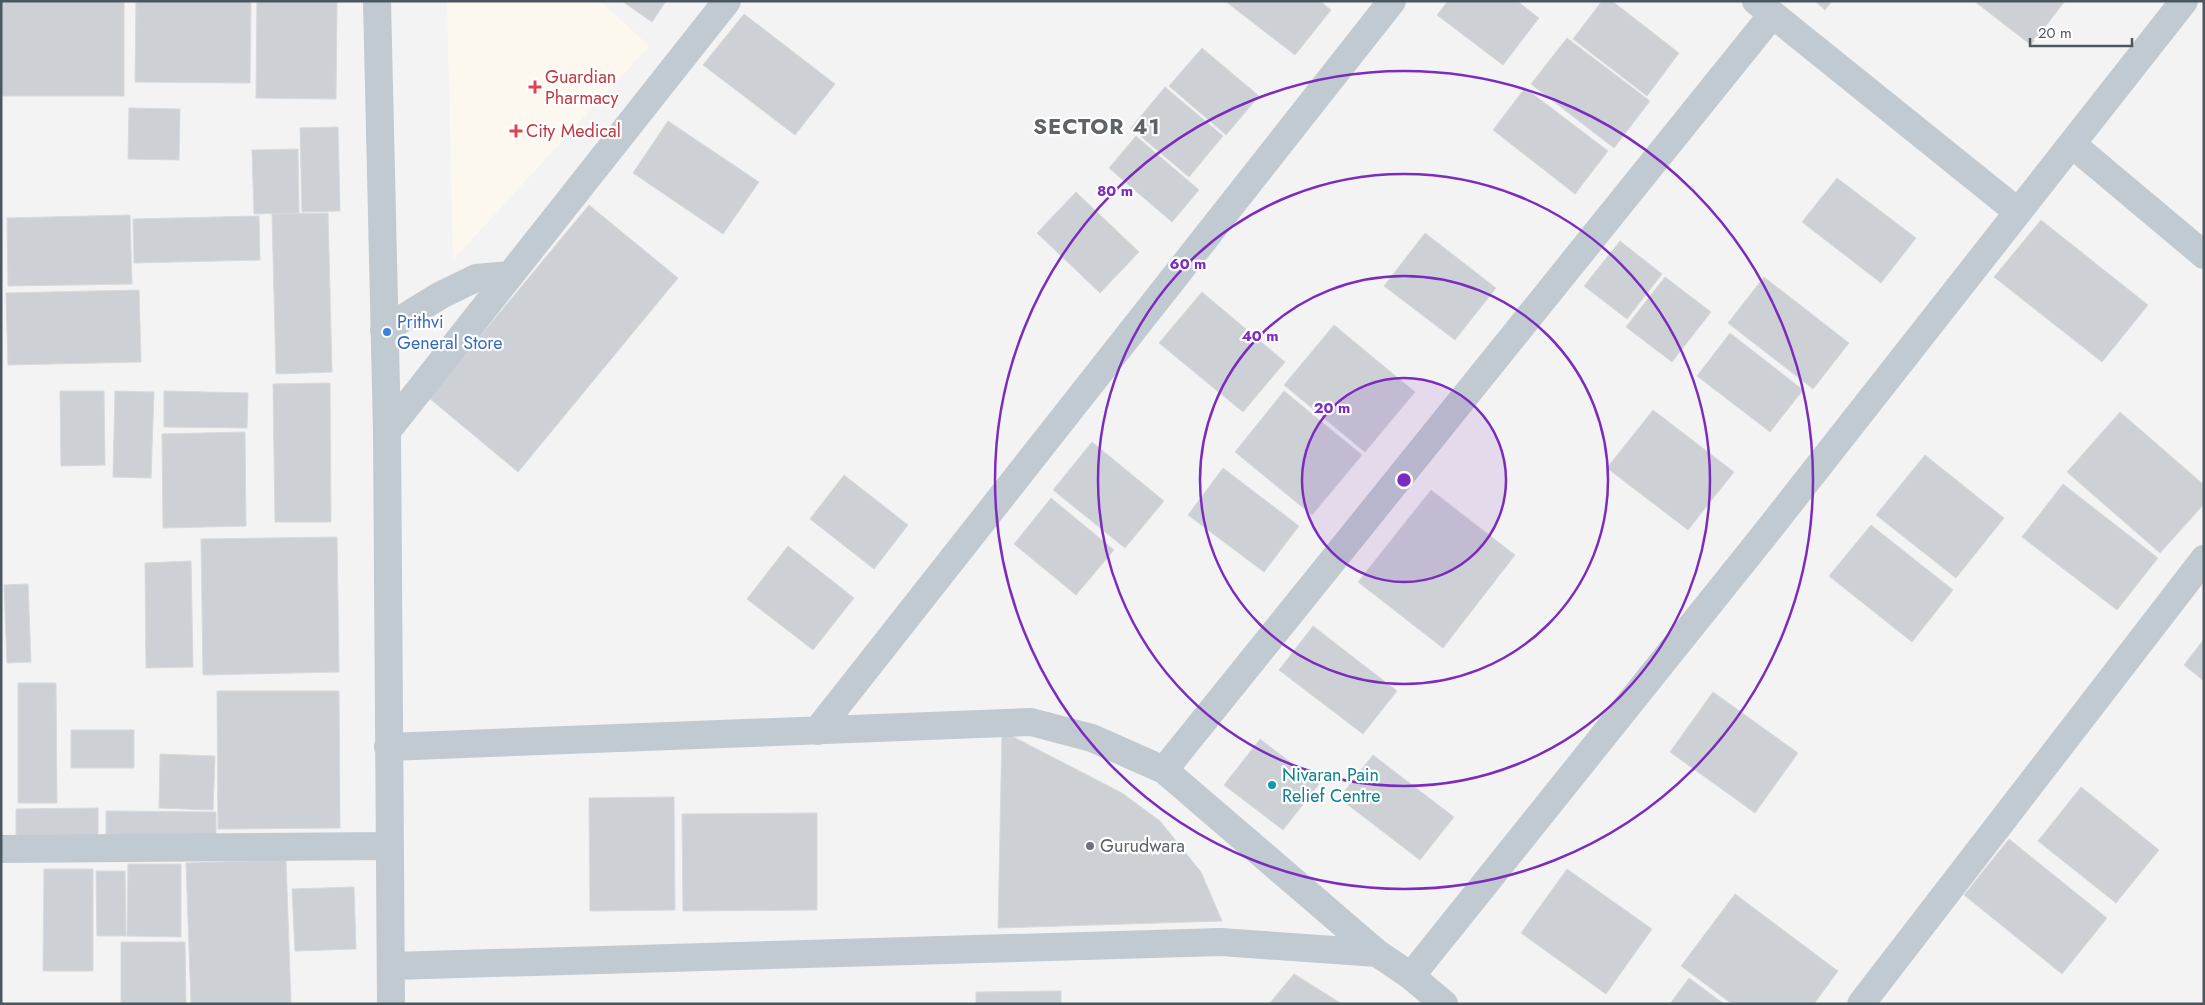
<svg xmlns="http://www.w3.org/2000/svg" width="2205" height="1005" viewBox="0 0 2205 1005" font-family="Jost,sans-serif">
<rect width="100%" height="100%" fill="#f4f3f3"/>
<!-- commercial -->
<path fill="#fcf8ef" d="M447 1H600L649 46 453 260Z"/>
<!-- building -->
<path fill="#cdd0d4" stroke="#d7d9dd" d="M1 1H124V96H1Z
M136 1H251L250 83 135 82Z
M257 1H337L336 99 256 98Z
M622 1H666L652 22Z
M1225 1H1320L1331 10 1295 55Z
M1448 1H1517L1539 18 1503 65 1437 15Z
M1602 1H1612L1679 53 1647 96 1573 39Z
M1815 1H1832L1825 10Z
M1974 1H2065L2031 45Z
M744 14 835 84 795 135 703 65Z
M1567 38 1650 101 1614 148 1531 84Z
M1202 48 1259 96 1226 135 1169 86Z
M1165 87 1223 136 1189 177 1131 128Z
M1525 88 1608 151 1575 194 1493 130Z
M129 108 180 109 179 160 128 159Z
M668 121 759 182 723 234 633 173Z
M338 127 340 211 302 212 300 128Z
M1136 136 1199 190 1172 222 1109 168Z
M298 149 299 213 254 214 252 150Z
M1837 178 1916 238 1881 283 1802 222Z
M1076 192 1139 252 1100 293 1037 233Z
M589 205 678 278 518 472 429 398Z
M328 213 332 372 276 374 272 214Z
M130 215 132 284 8 286 7 218Z
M259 216 260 260 134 263 133 219Z
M2041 220 2148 305 2102 362 1994 277Z
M1425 233 1496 288 1455 340 1384 286Z
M1620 241 1662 274 1627 319 1584 286Z
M1665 277 1711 312 1672 362 1626 327Z
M1764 277 1849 343 1813 389 1728 323Z
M139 290 141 362 8 365 6 293Z
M1202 292 1285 362 1243 412 1159 343Z
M1334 325 1415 392 1365 452 1284 385Z
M1730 333 1803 390 1770 432 1697 376Z
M330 383 331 522H275L273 384Z
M60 391H104L105 465 61 466Z
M115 391 154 392 151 478 113 477Z
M164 391 248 393 247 428 164 427Z
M1284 391 1362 455 1312 515 1235 452Z
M1653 410 1734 472 1688 530 1607 468Z
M2120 412 2204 485V504L2160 553 2067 472Z
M245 432 246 526 163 528 162 434Z
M1092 442 1164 501 1125 548 1053 490Z
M1925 455 2004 518 1956 578 1876 515Z
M1223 468 1299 526 1264 572 1188 515Z
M844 475 908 525 874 569 810 519Z
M2063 484 2158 558 2117 610 2022 537Z
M1431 490 1515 555 1443 648 1358 582Z
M1051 498 1114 550 1076 595 1014 544Z
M1871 525 1953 590 1912 642 1829 576Z
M337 537 339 672 203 675 201 539Z
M788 546 854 598 813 650 747 599Z
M191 561 193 667 146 668 145 563Z
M28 584 31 662 7 663 4 585Z
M1313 626 1397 691 1363 734 1279 670Z
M2204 639V681L2184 665Z
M18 683H56L57 803H18Z
M217 691H339L340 828 218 829Z
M1713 692 1798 753 1755 813 1670 752Z
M71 730H134V768H71Z
M1002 731 1122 793 1160 821 1201 872 1222 921 998 928Z
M1260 739 1319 784 1283 830 1224 785Z
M160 754 215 756 213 810 159 808Z
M1373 755 1454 817 1420 860 1339 798Z
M2081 787 2159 850 2116 903 2038 841Z
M674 797 675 910 590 911 589 798Z
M98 808V836L16 837V809Z
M106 811 216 812V837L106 835Z
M817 813V910L683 911 682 814Z
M2009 839 2107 918 2062 974 1964 895Z
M286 860 291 1004H191L186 863Z
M128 864H181V937L127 936Z
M44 869H93V971H43Z
M1567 869 1652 929 1606 994 1521 933Z
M96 871H125L126 936H97Z
M354 887 356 949 295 951 292 889Z
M1735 894 1838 971 1814 1004H1732L1681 966Z
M121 942H185L186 1004H121Z
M1294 974 1342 1004H1269Z
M1689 978 1724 1004H1670Z
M1061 991V1004H976V992Z"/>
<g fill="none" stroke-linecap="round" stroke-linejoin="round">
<!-- minor -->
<path stroke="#c1cad0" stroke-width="28" d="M377 1 387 431 391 1004
M1756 1 2018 212
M2073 145 2204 255
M384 330 441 295 476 278 510 275
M387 431 727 1
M817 731 1392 1
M388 747 1031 722 1092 738 1164 770 1377 953 1411 976 1444 1004
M1164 770 1772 15
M1 849 390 846
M392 966 1221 942 1377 953
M1411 976 1766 533 2184 1
M1861 1004 2204 559"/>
</g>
<!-- distance rings -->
<circle cx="1404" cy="480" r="102" fill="#7b2cbf" fill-opacity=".12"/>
<g fill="none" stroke="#7b2cbf" stroke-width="2.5">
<circle cx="1404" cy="480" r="102"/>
<circle cx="1404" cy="480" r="204"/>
<circle cx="1404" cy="480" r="306"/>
<circle cx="1404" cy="480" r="409"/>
</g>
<!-- markers -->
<g fill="#e0444e" stroke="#fff" stroke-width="2">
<path d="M532.5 79.5h5v5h5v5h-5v5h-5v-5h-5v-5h5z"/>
<path d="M513.5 123.5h5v5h5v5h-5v5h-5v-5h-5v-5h5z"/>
</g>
<circle fill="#3f7fe0" stroke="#fff" stroke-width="2" cx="387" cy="332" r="5"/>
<circle fill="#0f9aa8" stroke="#fff" stroke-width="2" cx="1272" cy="785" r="5"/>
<circle fill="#6b7280" stroke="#fff" stroke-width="2" cx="1090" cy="846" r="5"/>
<g text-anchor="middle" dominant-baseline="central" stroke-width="4.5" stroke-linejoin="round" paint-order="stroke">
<!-- health labels -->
<g font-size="18" fill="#be3a42" stroke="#fff" text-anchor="start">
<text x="545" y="77">Guardian<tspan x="545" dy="21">Pharmacy</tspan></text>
<text x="526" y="131">City Medical</text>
</g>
<!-- shop labels -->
<g font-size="18" fill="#366cbe" stroke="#fff" text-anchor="start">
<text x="397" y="322">Prithvi<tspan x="397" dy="21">General Store</tspan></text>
</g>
<!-- culture labels -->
<g font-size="18" fill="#0d838f" stroke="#fff" text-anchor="start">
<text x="1282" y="775">Nivaran Pain<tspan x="1282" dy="21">Relief Centre</tspan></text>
</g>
<!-- worship labels -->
<g font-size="18" fill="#5b616d" stroke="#fff" text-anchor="start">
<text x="1100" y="846">Gurudwara</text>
</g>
<!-- district labels -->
<g font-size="22" font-weight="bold" letter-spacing="1" fill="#5f6367" stroke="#fff">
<text x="1097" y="126">SECTOR 41</text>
</g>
</g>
<circle cx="1404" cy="480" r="8" fill="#7b2cbf" stroke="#fff" stroke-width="2.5"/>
<g font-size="15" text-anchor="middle" font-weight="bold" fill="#7b2cbf" stroke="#fff" stroke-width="4.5" stroke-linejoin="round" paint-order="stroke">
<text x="1115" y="196">80 m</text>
<text x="1188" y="269">60 m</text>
<text x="1260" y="341">40 m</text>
<text x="1332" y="413">20 m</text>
</g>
<!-- border -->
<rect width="2205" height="1005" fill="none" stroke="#4b575f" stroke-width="5"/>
<!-- scale -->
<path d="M2030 38v8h102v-8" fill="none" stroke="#4b575f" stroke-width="2.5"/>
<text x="2038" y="38" font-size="15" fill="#4b575f" stroke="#ffffff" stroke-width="4" paint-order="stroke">20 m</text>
</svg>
